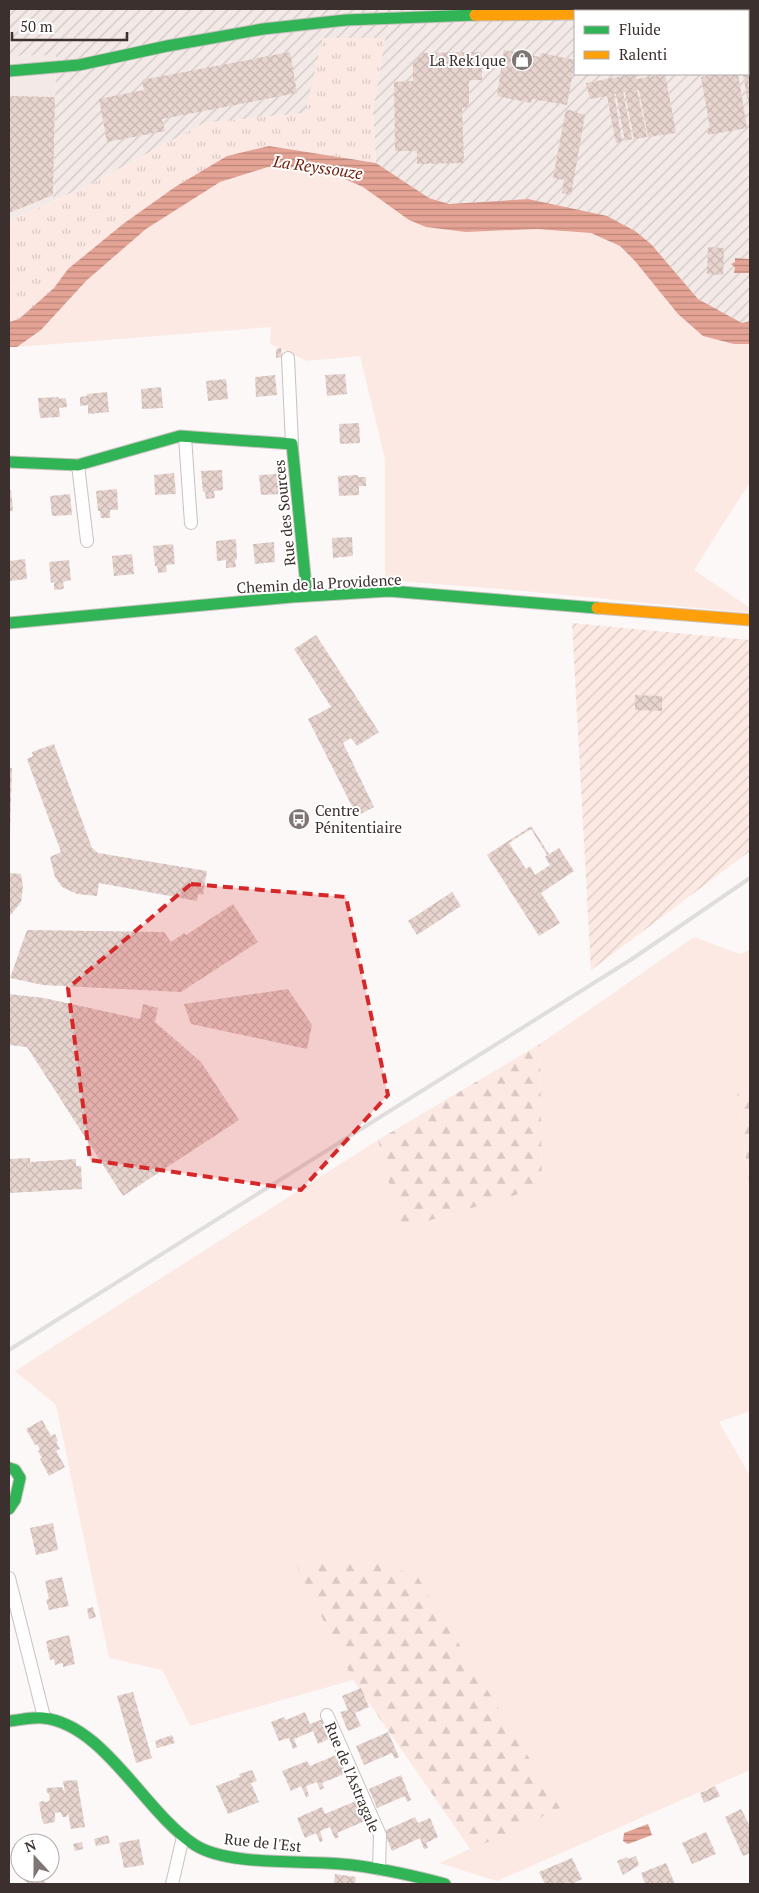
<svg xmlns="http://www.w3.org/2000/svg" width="759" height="1893" viewBox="0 0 759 1893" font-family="'PT Serif',serif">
<defs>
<pattern id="industrial-furrows" width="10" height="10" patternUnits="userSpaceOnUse" patternTransform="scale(1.25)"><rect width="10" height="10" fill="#f3e9e7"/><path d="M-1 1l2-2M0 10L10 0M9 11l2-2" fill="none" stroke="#d1c8c6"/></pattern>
<pattern id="forest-firs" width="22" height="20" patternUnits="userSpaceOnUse" patternTransform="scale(1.25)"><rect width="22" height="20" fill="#fce9e4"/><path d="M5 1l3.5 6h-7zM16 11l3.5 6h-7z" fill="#d9c8c4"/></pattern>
<pattern id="park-tufts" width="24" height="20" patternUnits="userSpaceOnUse" patternTransform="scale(1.25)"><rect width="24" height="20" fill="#fce9e4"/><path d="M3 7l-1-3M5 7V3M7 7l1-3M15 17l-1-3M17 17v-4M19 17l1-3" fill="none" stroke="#d9c8c4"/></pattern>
<pattern id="garden-furrows" width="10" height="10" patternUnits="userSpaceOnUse" patternTransform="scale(1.25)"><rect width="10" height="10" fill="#fce9e4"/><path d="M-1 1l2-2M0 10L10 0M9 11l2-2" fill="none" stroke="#d9c8c4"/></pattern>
<pattern id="water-rules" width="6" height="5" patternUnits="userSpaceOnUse" patternTransform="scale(1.25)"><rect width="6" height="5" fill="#e4a394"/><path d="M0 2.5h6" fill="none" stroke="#ba8579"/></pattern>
<pattern id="building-cross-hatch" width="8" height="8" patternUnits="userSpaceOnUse" patternTransform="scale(1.25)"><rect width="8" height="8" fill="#e7d4cf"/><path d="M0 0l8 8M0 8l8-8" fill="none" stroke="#c7b6b2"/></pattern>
</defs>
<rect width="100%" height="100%" fill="#fcf8f7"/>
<!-- built -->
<path fill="#f3e9e7" d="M56 55 53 201 9 221V56Z"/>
<!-- industrial -->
<path fill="url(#industrial-furrows)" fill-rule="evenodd" d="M9 9H750V321L742 323 698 299 651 244 528 199 449 204 429 198 376 163 373 112 385 38H323L306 113 204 123 83 188 53 201 56 55 9 56ZM575 11H748V74H575Z"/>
<!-- grass -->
<path fill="#fce9e4" d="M268 167 338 176 363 187 409 220 591 233 620 246 635 261 734 344H750V482L694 570 750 608V613L513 590 385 580V459L360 356 307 361 270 344 271 327 17 347 41 330 87 280 146 229 220 182Z
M694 937 740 954 750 950V1090L737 1091 750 1189V1411L719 1422 750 1476V1770L497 1881 439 1863 560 1808 297 1565 353 1680 190 1726 162 1670 109 1658 56 1405 15 1371 378 1140 401 1229 542 1187 540 1044Z"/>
<!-- forest -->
<path fill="url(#forest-firs)" d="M540 1044 542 1187 401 1229 378 1140Z
M750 1090V1189L737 1091Z
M338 1563H381L417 1576 560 1808 471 1850 353 1680 296 1565Z"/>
<!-- park -->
<path fill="url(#park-tufts)" d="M323 38H385L373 112 376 163 269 146 227 156 175 187 123 224 68 269 54 288 19 319 9 322V221L83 188 204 123 305 113Z"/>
<!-- garden -->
<path fill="url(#garden-furrows)" d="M572 623 750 640V851L591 970Z"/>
<!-- water -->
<path fill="url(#water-rules)" d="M269 146 376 163 429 198 449 204 528 199 607 216 635 231 651 244 698 299 742 323 750 321V344H734L703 336 678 314 635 261 620 246 591 233 536 229 466 232 426 227 409 220 363 187 338 176 268 167 220 182 146 229 87 280 41 330 17 347H9V322L19 319 54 288 68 269 123 224 175 187 227 156Z
M735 258 750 259V273H734L735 267 731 264 735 262Z
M648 1824 652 1835 628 1844 623 1841 624 1833Z"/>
<!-- building -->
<path fill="url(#building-cross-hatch)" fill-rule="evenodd" d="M750 17V45L748 46V18Z
M504 50 540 57 541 53 575 60 567 105 532 99 531 103 497 96Z
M290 52 297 93 162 119 165 131 107 142 99 99 144 90 142 80Z
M481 52 482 80H469V107L462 108 464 163 417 164V151H395L394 82 413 81V63L423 53Z
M748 72H750L749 108 743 74Z
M634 74 637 79 665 74 676 133 648 137 639 90H637L647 137 634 139 625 92H623L632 139 625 141 616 94H614L622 141 616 143 607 96 590 99 586 83Z
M717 74H738L747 128 708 135 707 129 710 128 701 77Z
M9 96 55 97 53 195 9 213Z
M566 109 585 115 571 195 562 193 564 180 553 178Z
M708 247 724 248 723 275 707 274Z
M281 348 282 357 276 358V349Z
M345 374 347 394 327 396 325 375Z
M275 375 277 395 256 397 255 377Z
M226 379 228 399 208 401 206 381Z
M161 387 163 408 142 409 141 389Z
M107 392 109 412 88 414V405L80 406V397L87 396V394Z
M58 397 59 399 66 398 67 407 59 408 60 417 40 418 38 398Z
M359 423 360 443 340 444 339 424Z
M222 470 223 490 214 491 215 498 206 499 205 492H203L201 471Z
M174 473 176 494 155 495 154 475Z
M279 474 281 494 261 495 259 475Z
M358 475V477H366V486H359V495L339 496 338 476Z
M117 489 118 510H110V518H101L100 511H98L96 491Z
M11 490 13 511H9V491Z
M70 494 72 515 52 516 50 496Z
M352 537 353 556 333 558 332 538Z
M236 539 237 559 235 560 236 567 226 568V560L217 561 216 541Z
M274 542 275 562 255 564 253 544Z
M173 544 175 564 166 565 167 572 158 573 157 566H155L153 546Z
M132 554 134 574 114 576 112 556Z
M25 559 27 579 9 581V561Z
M69 560 71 580 63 582 64 589 54 590V582L51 583 49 562Z
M316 635 379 732 357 746 351 738 343 743 374 807 357 816 308 719 331 707 294 649Z
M635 695 662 696V711L635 710Z
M54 744 92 848 98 853 207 871 203 895 198 894 197 901 99 883 97 896 77 894 62 887 55 877 50 857 61 852 27 759 33 756 32 752Z
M9 768H12L10 834H9Z
M531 826 549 854 559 848 574 871 541 893 560 923 539 936 487 855ZM531 829 547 855 545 857 550 865 535 875 530 866 526 869 509 843Z
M9 873 21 874 23 887 21 902 9 917Z
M452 892 461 906 417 935 408 921Z
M233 904 258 942 181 992 43 985 10 978 27 930 164 932 171 942 184 933 186 935Z
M288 989 312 1025 307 1049 191 1024 184 1004Z
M9 994 44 998 140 1019 143 1004 158 1008 155 1022 201 1062 239 1120 123 1196 27 1047 9 1045Z
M30 1158V1162L76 1159V1166H81L82 1189 9 1193V1159Z
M42 1420 51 1436 55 1434 58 1441 56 1442 60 1449 56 1451 65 1467 49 1476 40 1459 42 1458 38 1451 40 1450 37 1444 35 1445 26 1429Z
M53 1523 58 1550 36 1555 30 1528Z
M62 1577 69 1606 49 1610 46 1600 49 1599 45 1581Z
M93 1607 96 1617 89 1619 87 1609Z
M69 1635 75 1664 63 1667V1663L55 1665 54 1659 50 1660 46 1641Z
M361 1688 369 1707 355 1713 361 1726 348 1731 340 1712 348 1710 342 1696Z
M133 1692 152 1758 136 1763 117 1696Z
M305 1712 310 1724 323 1719 331 1738 318 1744 313 1731 294 1739 297 1747 293 1749 289 1738 279 1741 271 1722 284 1717 286 1720Z
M388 1732 399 1757 395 1759 392 1753 364 1765 356 1746Z
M172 1735 175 1743 157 1748 155 1741Z
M341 1753 349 1772 322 1783 324 1788 320 1790 317 1782 306 1786 309 1796 306 1797 301 1786 291 1791 282 1771 307 1761 310 1766Z
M252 1770 257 1781 251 1783 259 1802 228 1814 216 1786 240 1777 239 1774Z
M401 1775 411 1800 407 1802 405 1796 377 1808 369 1789Z
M77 1780 85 1827 71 1829 68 1813 66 1817H63L60 1812 55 1813V1822L44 1824 42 1820 39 1803 42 1801 47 1802 50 1800 49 1794 46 1791 47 1788 62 1787 65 1793 63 1781Z
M715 1786 720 1796 704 1803 700 1793Z
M356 1801 365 1821 337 1833 339 1837 335 1839 330 1827 320 1831 323 1841 320 1842 316 1833 305 1838 297 1818 322 1807 325 1814Z
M741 1809 750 1826V1853L743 1856 725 1817Z
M415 1817 418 1823 430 1818 438 1837 426 1843 428 1848 424 1849 420 1838 392 1851 384 1831Z
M706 1832 716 1854 692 1864 682 1843Z
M108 1835 110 1843 96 1846 94 1839Z
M139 1839 144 1865 124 1868 119 1843Z
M82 1842 83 1849 75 1851 73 1844Z
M636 1856 639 1865 623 1875 617 1861 627 1857 628 1859Z
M572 1858 582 1879 572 1884 568 1882 564 1884H545L539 1872Z
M666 1863 675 1884H645L641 1873Z
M22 1873H43L46 1884H27V1882H25Z
M335 1874 356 1877 355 1884 334 1883Z"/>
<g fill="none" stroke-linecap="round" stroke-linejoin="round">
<!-- street casing -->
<g stroke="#c8c1bf" stroke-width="14">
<path id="street" d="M647 11 659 9
M288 358 292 444
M185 437 191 523
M78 465 87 541
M9 1578 44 1717
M327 1715 380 1835 379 1869
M172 1884 183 1837"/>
</g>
<!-- fast casing -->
<g stroke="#c8c1bf" stroke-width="13">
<path id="fast" d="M9 71 79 65 167 46 263 29 346 20 475 15
M9 462 78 465 180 436 292 444 307 596
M9 623 292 597 389 591 597 608
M9 1468 15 1470 20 1478 15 1500 9 1509
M9 1721C20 1720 32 1717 43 1718 104 1724 145 1813 195 1845 228 1866 301 1860 341 1864 376 1867 411 1875 445 1884"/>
</g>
<!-- slow casing -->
<g stroke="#c8c1bf" stroke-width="13">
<path id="slow" d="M475 15 575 14
M597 608 750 620"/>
</g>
<!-- street -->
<use href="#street" stroke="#fffefe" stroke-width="12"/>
<!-- fast -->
<use href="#fast" stroke="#30b455" stroke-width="11"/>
<!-- slow -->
<use href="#slow" stroke="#ff9f0a" stroke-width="11"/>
<!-- rail -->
<path stroke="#dfdddd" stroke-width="4" d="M9 1350 632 959 750 878"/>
</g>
<!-- marked area -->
<path fill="#d62828" fill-opacity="0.2" stroke="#d62828" stroke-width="4" stroke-dasharray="10 6" stroke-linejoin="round" d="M191 884 346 897 388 1095 301 1190 90 1160 68 988Z"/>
<!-- icons -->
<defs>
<g id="shop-disc" transform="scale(1.125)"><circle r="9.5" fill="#7f7674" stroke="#fff"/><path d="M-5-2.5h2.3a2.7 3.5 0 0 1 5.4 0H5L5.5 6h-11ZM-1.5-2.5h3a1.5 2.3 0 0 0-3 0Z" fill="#fff"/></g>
<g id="bus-disc" transform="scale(1.125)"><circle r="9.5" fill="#7f7674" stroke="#fff"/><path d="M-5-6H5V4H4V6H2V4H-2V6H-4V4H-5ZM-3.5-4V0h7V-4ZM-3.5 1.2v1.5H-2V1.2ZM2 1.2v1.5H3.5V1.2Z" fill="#fff"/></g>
</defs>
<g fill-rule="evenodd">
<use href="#shop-disc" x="522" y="60"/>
<use href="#bus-disc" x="299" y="819"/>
</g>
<g text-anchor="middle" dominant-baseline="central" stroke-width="4" stroke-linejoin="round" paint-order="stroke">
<!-- poi labels -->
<g font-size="15" fill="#3b302e" stroke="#fff" text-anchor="end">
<text x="506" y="60">La Rek1que</text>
<text x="315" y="810" text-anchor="start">Centre<tspan x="315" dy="17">Pénitentiaire</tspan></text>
</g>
<!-- street labels -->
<g font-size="15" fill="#3b302e" stroke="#fff">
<text transform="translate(284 513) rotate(-96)">Rue des Sources</text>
<text transform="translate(319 583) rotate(-3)">Chemin de la Providence</text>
<text transform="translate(353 1777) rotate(67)">Rue de l'Astragale</text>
<text transform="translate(263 1842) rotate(6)">Rue de l'Est</text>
</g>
<!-- water labels -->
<g font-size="16" font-style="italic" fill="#6e1e0a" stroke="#fff">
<text transform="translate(318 167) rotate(8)">La Reyssouze</text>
</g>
</g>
<!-- border -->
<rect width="759" height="1893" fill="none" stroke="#3b302e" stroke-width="20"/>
<!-- legend -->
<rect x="574" y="10" width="175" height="65" fill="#ffffff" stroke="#b1acab"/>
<rect x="584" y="26" width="25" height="8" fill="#30b455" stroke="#b1acab"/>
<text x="619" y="35" font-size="15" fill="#3b302e">Fluide</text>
<rect x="584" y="51" width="25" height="8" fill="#ff9f0a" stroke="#b1acab"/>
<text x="619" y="60" font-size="15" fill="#3b302e">Ralenti</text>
<!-- north arrow -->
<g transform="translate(35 1858) rotate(339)"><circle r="24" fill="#ffffff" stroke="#b1acab"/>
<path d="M0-4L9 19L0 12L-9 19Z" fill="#7f7674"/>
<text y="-8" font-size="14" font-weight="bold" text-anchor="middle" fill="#3b302e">N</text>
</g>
<!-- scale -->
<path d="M12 32v8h115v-8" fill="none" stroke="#3b302e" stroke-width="2.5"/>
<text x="20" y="32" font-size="15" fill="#3b302e" stroke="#ffffff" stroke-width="4" paint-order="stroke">50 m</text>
</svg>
